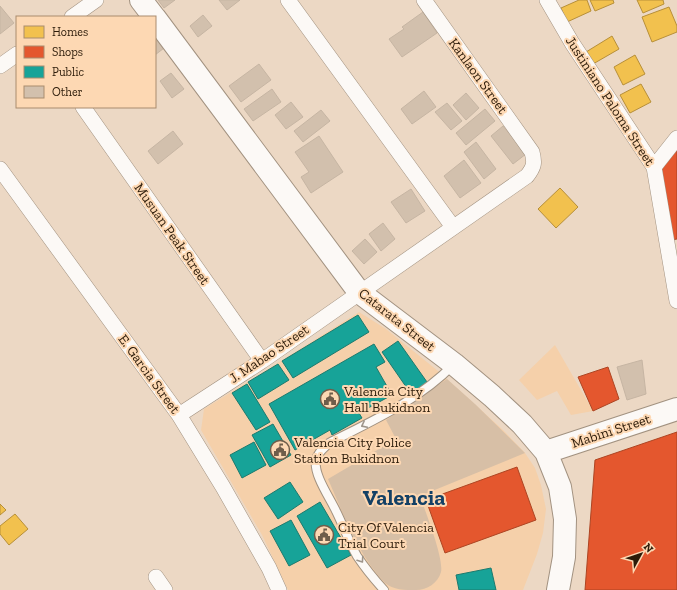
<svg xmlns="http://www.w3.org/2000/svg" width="677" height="590" viewBox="0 0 677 590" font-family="'Zilla Slab',serif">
<rect width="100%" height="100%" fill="#ecd8c4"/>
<!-- built -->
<path fill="#f5d0aa" d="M359 312 386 329 438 371 503 430 525 453 535 468 541 485 546 509 543 533 537 554 523 590H288L262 535 201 430 204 409Z
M555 345 593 411 571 415 557 391 537 400 519 380Z"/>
<!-- green -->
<path fill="#d7bfa6" d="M447 379 475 404 525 453 420 496C425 511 444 558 441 572 438 583 427 590 416 590 405 590 393 590 385 583 357 554 344 515 328 479L396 439 386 420Z"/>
<!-- homes -->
<path fill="#f2c14e" stroke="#b78f39" d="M579 0H587L591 11 567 22 561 8Z
M590 0H613L614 3 595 11Z
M637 0H663L664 4 643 13Z
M669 7 677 26V32L652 42 642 17Z
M612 36 619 49 593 64 586 52Z
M635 55 645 74 623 85 614 67Z
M641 84 651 102 630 113 620 95Z
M560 188 578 207 556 228 538 209Z
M0 504 6 510 0 515Z
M15 514 28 529 9 545 0 534V526Z"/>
<!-- shops -->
<path fill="#e4572e" stroke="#ad4523" d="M677 148V239L671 240 658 170Z
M608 367 619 399 593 411 578 377Z
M677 432V590H585L595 460Z
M517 467 536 520 445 553 426 500Z"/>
<!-- public -->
<path fill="#17a398" stroke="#1d7a6d" d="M358 315 369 332 293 378 282 361Z
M398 341 427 382 411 394 382 352Z
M374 344 385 362 376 367 392 395 359 413 362 418 332 435 330 430 295 450 269 404Z
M278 364 289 380 258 399 248 382Z
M247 384 270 422 256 430 232 393Z
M273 424 291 455 270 467 252 435Z
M254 442 266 465 242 478 230 455Z
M290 482 303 502 278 519 264 498Z
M320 502 351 555 327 568 297 516Z
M291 520 310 555 289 566 270 531Z
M491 568 496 590H459L456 575Z"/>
<!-- building -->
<path fill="#d2c0ad" stroke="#c6b5a3" d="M158 0H175L164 8Z
M219 0H240L227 10Z
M0 6 14 23 0 34Z
M423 12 437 33 402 57 389 39 404 29 402 27Z
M203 15 212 26 198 37 190 26Z
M155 27 168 45 155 55Z
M259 64 271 80 241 102 229 86Z
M171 73 184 89 172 98 160 81Z
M272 89 281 102 253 121 244 109Z
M424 91 436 107 412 124 401 109Z
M466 93 479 108 466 120 453 105Z
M291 102 303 117 286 129 275 115Z
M447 103 462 121 451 130 435 112Z
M485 109 495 121 466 145 456 133Z
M321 110 330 121 303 142 294 131Z
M503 126 526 154 513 164 491 136Z
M173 131 183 144 158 164 148 151Z
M319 136 343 172 311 193 301 177 309 172 295 152Z
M476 142 496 169 484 179 464 152Z
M464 160 481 183 460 198 444 176Z
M411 189 425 211 406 223 391 202Z
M383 223 395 239 381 251 369 234Z
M365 239 377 252 364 264 352 251Z
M642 360 646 394 627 400 617 367Z"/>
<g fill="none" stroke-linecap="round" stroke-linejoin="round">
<!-- lane casing -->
<g stroke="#a29280" stroke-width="10">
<path id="lane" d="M384 590C374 579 365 568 357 556 349 542 343 525 336 511 330 498 313 474 316 460 317 453 324 448 329 443 372 421 419 400 453 365"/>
</g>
<!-- street casing -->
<g stroke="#a29280" stroke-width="16">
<path id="street" d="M288 0 453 227
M547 0 572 43 654 167 677 301
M72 17 96 0
M0 66 17 54
M83 107 262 361
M654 167 677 138
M0 169 179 415 223 487 269 568 279 590
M179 415 262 361 527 176C534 167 535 163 532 152L424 0
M156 577 165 590"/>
</g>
<!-- secondary casing -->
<g stroke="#a29280" stroke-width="24">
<path id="secondary" d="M141 0 154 17
M155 18 359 292 454 364 492 396 522 424 546 452 560 487 565 519 564 557 558 590
M546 452 677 409"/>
</g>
<!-- lane -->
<use href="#lane" stroke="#fcf9f6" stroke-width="8"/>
<!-- street -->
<use href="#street" stroke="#fcf9f6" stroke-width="15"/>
<!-- secondary -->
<use href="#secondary" stroke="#fcf9f6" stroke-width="22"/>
</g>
<!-- one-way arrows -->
<defs><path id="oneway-chevron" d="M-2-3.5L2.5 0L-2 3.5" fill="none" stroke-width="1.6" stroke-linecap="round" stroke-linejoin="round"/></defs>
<g stroke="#9e958b">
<use href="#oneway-chevron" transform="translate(364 425) rotate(153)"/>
<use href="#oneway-chevron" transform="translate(361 560) rotate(56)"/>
</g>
<!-- icons -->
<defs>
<g id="civic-ring" transform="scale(1)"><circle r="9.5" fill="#fdd8b3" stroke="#6f5d4a" stroke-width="1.5"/><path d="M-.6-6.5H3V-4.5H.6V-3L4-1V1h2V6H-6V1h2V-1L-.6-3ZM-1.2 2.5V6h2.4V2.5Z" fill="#6f5d4a"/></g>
</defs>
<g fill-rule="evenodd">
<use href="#civic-ring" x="330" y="399"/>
<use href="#civic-ring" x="280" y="450"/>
<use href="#civic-ring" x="324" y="535"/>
</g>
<g text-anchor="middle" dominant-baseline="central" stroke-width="4" stroke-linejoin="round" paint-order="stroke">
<!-- street labels -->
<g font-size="14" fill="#2c1b09" stroke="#fdd8b3">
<text transform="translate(478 76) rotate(54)">Kanlaon Street</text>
<text transform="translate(610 101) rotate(57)">Justiniano Paloma Street</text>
<text transform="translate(172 234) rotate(55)">Musuan Peak Street</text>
<text transform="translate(397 320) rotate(38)">Catarata Street</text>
<text transform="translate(269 354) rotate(-34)">J. Mabao Street</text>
<text transform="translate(149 374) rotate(54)">E. Garcia Street</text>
<text transform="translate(611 431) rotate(-18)">Mabini Street</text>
</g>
<!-- poi labels -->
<g font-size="14" fill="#2c1b09" stroke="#fdd8b3" text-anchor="start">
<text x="344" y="391">Valencia City<tspan x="344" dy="16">Hall Bukidnon</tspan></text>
<text x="294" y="442">Valencia City Police<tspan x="294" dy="16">Station Bukidnon</tspan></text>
<text x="338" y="527">City Of Valencia<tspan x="338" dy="16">Trial Court</tspan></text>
</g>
<!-- town labels -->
<g font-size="22" font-weight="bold" fill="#134065" stroke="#fdd8b3">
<text x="404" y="497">Valencia</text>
</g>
</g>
<!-- legend -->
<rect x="16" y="16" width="140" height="92" fill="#fdd8b3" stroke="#a98c6f"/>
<rect x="24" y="26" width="20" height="12" fill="#f2c14e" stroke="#a98c6f"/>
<text x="52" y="36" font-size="12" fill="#2c1b09">Homes</text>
<rect x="24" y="46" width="20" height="12" fill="#e4572e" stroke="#a98c6f"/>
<text x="52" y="56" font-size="12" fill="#2c1b09">Shops</text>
<rect x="24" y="66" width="20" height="12" fill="#17a398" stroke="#a98c6f"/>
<text x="52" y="76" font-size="12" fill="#2c1b09">Public</text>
<rect x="24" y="86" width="20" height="12" fill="#d2c0ad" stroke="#a98c6f"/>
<text x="52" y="96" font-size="12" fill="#2c1b09">Other</text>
<!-- north arrow -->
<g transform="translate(641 554) rotate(50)" stroke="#fdd8b3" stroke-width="3" paint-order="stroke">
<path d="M0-3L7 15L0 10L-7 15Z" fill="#2c1b09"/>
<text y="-6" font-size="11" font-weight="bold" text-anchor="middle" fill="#2c1b09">N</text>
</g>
</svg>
